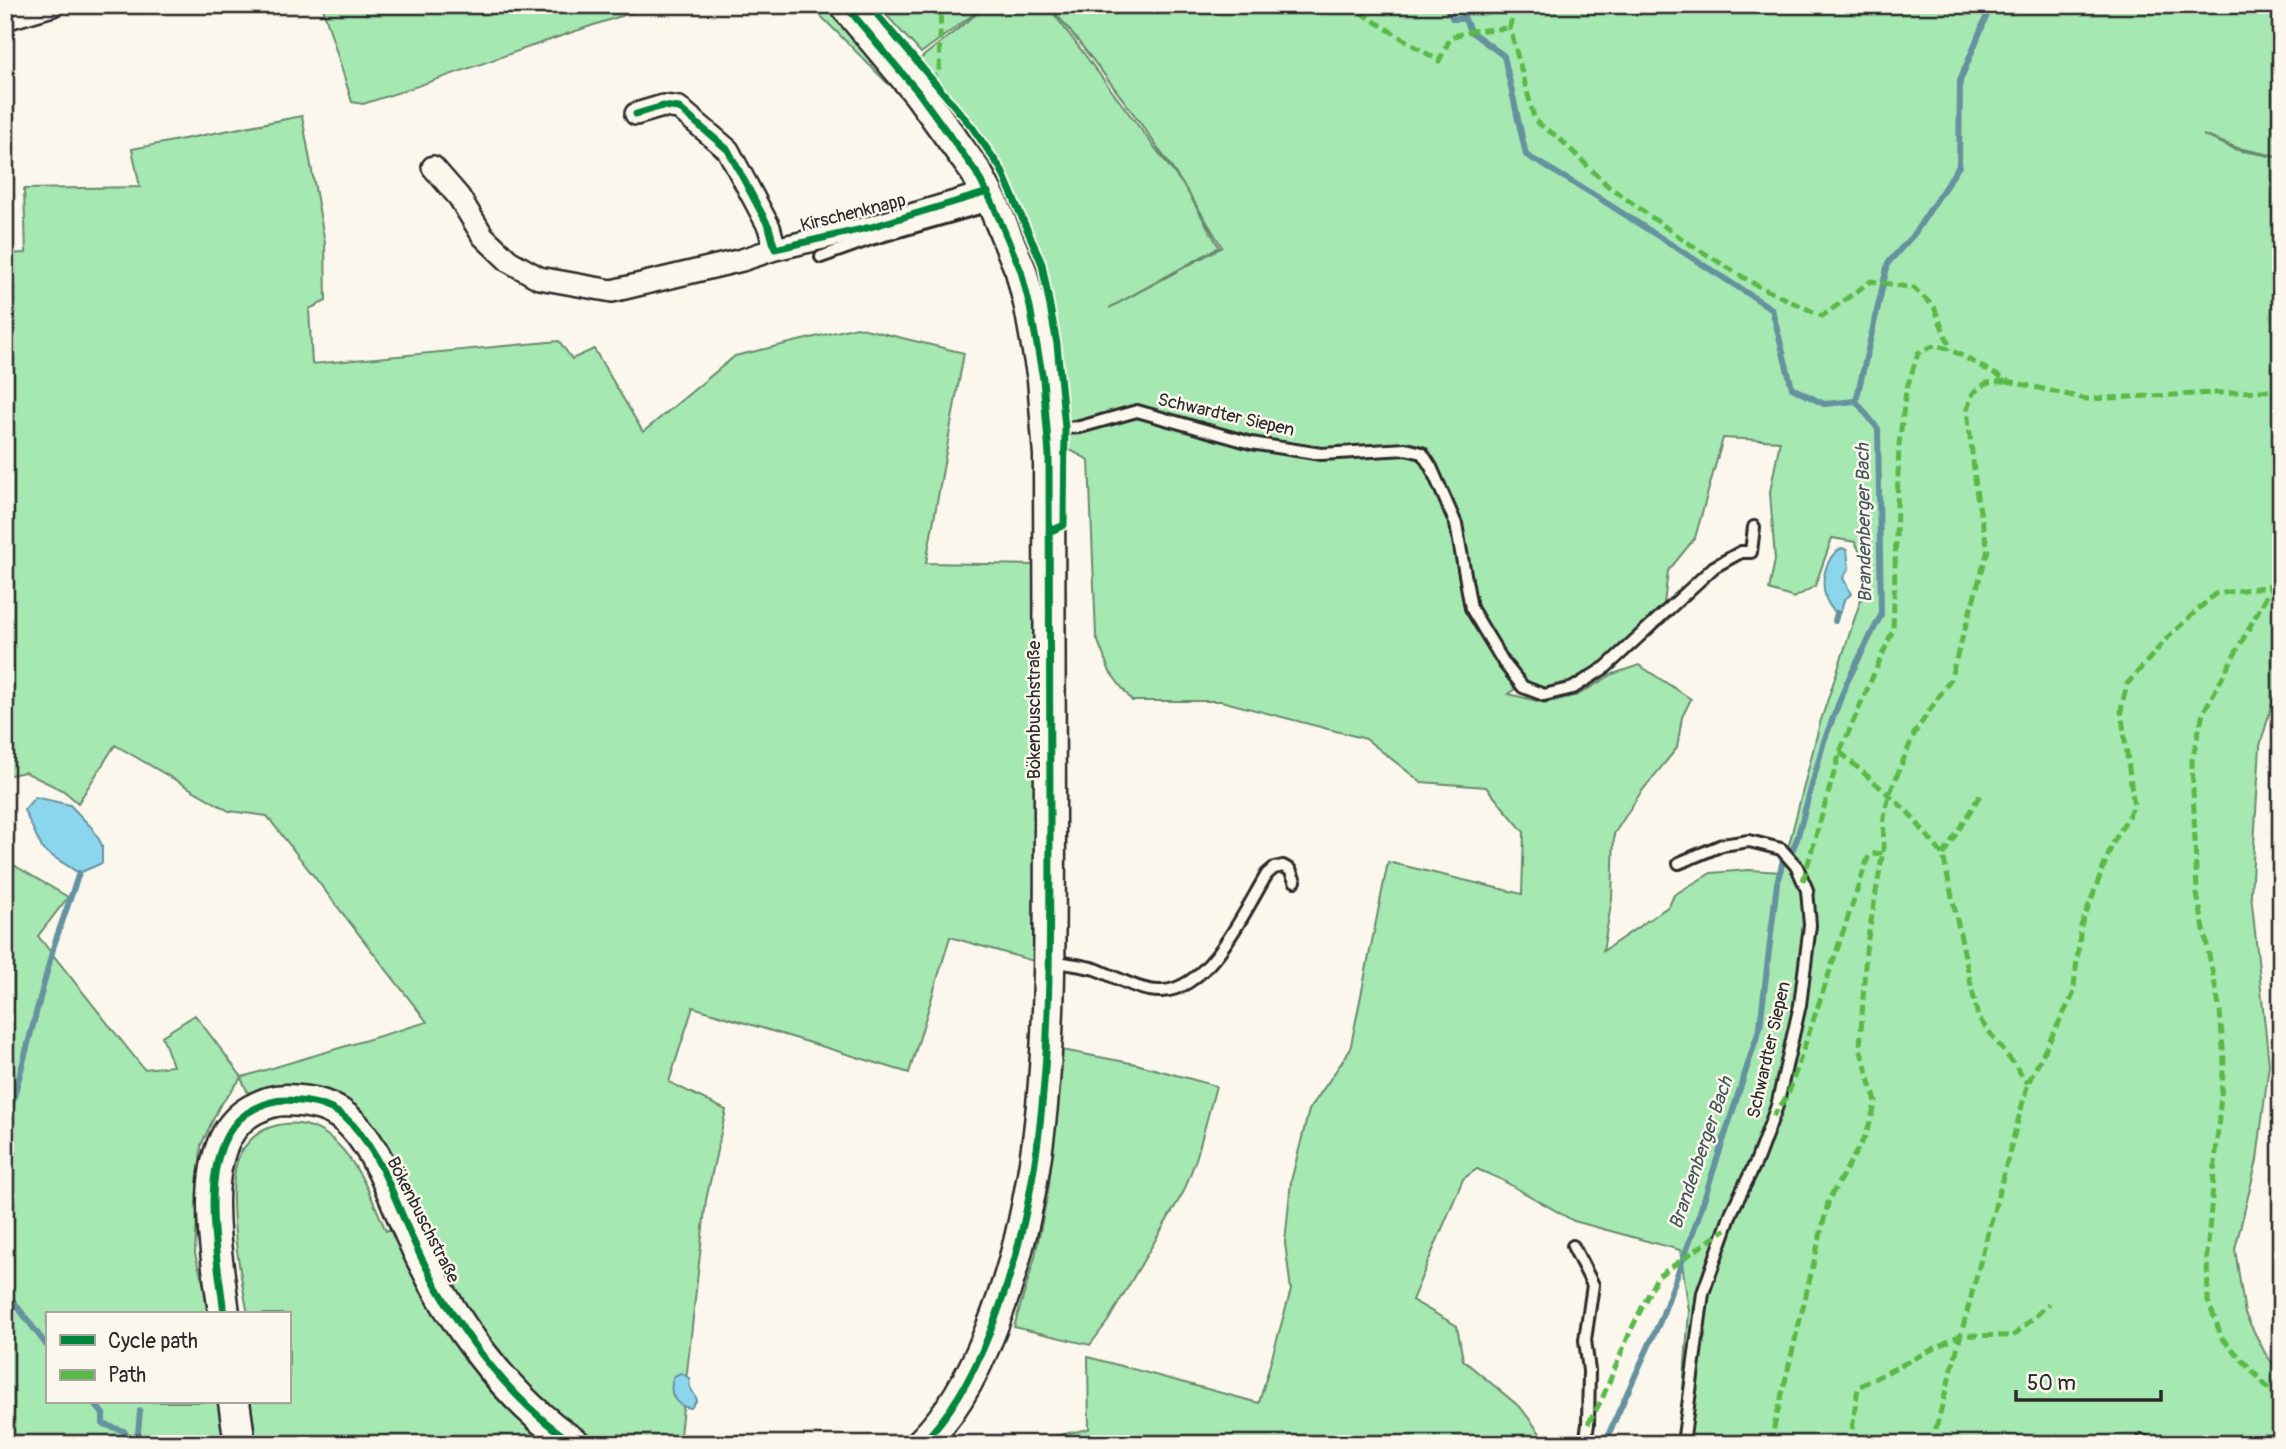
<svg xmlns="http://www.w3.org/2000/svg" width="2286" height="1449" viewBox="0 0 2286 1449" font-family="Pangolin,sans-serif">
<rect width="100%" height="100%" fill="#fbf7ec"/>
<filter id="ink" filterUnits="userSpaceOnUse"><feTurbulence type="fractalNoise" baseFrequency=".0143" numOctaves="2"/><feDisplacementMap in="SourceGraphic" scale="14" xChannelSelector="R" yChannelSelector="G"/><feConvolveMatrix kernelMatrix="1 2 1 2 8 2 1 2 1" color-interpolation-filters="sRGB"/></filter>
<g filter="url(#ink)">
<!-- green -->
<path fill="#a6e8b1" stroke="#688a6e" stroke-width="2" fill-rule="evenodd" d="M322 5H657C558 34 462 73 363 104L352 102Z
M810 5H830L896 79 889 85Z
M877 5H986L921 53Z
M988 5H1047L1186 189 1219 247 1109 308 1222 247C1172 162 1112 82 1049 5H2276L2281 27V157L2238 148 2203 135 2237 150 2281 158V673L2260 746 2251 894 2269 1064 2257 1160 2235 1249 2245 1314 2265 1353 2281 1375V1444H1679L1689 1311 1680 1250 1574 1221 1500 1179 1477 1169 1463 1179 1412 1300 1457 1326 1463 1360 1521 1408 1548 1444H1014L1089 1429 1088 1357 1259 1403 1291 1290 1285 1243 1291 1181 1309 1110 1350 1050 1388 862 1522 894 1524 832 1486 787 1421 782 1366 739 1221 701H1132L1110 672 1096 636 1089 460 1059 444 1050 340 911 66ZM1723 438 1780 441 1770 492 1775 560 1769 590 1794 598 1815 586 1832 538 1855 542 1870 572 1820 723 1782 872 1749 870 1711 873 1674 895 1669 906 1603 951 1612 899 1614 834 1641 792 1677 748 1682 717 1691 699 1639 665 1613 674 1578 695 1545 703 1509 694 1525 680 1545 689 1572 682 1599 665 1664 604 1668 571 1695 538Z
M302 116 325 243 326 301 309 309 312 364 559 341 572 359 594 349 643 432 735 356 857 327 964 353 926 563 1034 565 1037 962 950 937 909 1073 693 1007 669 1082 726 1110 706 1200 679 1444H5V860L68 897 38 936 144 1069 173 1066 162 1036 195 1015 242 1077 427 1022 267 816 229 811 115 745 78 803 64 791 25 772 5 776V254L26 253 24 189 140 187 132 149ZM241 1078 248 1093 276 1086 343 1101 373 1125 395 1159 391 1229 386 1231C366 1184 337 1106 271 1127 255 1132 240 1148 236 1165 227 1205 240 1274 248 1314H289V1402H47V1314H217L211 1310 195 1254 201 1145 219 1107Z
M1062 1050 1136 1064 1216 1086 1197 1156 1184 1191 1108 1321 1090 1345 1014 1327 1035 1257 1049 1186Z"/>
<!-- water -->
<path fill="#8cd6ed" stroke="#65929f" stroke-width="2" d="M1842 548 1847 550 1849 568 1843 578 1851 594 1844 600 1841 612 1837 613C1816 599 1821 558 1842 548Z
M35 797 70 805 93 829 102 845V863L79 873 43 850 24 810Z
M681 1373 689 1378 690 1387 697 1400 691 1408C673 1406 668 1391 674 1376Z"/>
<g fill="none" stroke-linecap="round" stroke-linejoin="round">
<!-- stream -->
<path stroke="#65929f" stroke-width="6" d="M1444 5 1453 19H1465
M1459 5 1470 31 1504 56 1526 155 1591 193 1772 309 1792 388 1824 404 1856 401
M1835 621 1837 613
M1791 853 1797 839 1824 741 1847 682 1881 615 1878 429 1856 401 1888 263 1914 234 1959 166 1960 81 1991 5
M5 1131 54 945 79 873
M5 1290 47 1346
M93 1402 103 1414V1424L124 1431 130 1444
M137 1444 140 1411
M1604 1444 1661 1319 1697 1221 1760 1027 1777 883 1783 860"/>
<!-- service casing -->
<g stroke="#2b2b2b" stroke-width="16">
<path id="service" d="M821 257 871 239 990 205
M1050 429 1080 427 1137 411 1251 443 1321 454 1406 449 1422 453 1431 467 1456 524 1471 608 1504 663 1523 687 1544 695 1573 688 1606 667 1714 567 1741 552H1751L1754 527
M1679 863 1722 845 1749 841 1781 849 1797 867 1807 890 1810 925 1800 1005 1777 1106 1756 1162 1732 1211 1703 1293 1683 1444
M1052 961C1066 964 1081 965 1095 969 1115 976 1139 992 1162 991 1210 989 1245 910 1267 874L1274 868 1283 866 1290 870 1295 881
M1573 1246 1593 1285 1585 1340 1589 1371 1588 1424 1585 1444
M2142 1441 2148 1444"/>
</g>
<!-- minor casing -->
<g stroke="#2b2b2b" stroke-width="26">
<path id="minor" d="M5 19 53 5
M636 114 663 106 679 108 728 150 769 227 775 249 871 227 988 192
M433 167 459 197 483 236 509 261 539 278 612 291 742 260 775 249"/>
</g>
<!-- secondary casing -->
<g stroke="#2b2b2b" stroke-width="35">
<path id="secondary" d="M845 5 918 92 976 172 993 204 1021 271 1030 307 1043 379 1049 455C1049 578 1050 702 1050 825 1049 996 1055 1172 990 1332 974 1373 953 1413 921 1444
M224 1314C218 1256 190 1139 256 1108 267 1103 274 1100 286 1100 313 1101 334 1105 353 1125 380 1154 396 1202 412 1238 446 1314 505 1398 575 1444
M234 1402 240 1444"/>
</g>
<!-- service -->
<use href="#service" stroke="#fbf7ec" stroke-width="10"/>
<!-- minor -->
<use href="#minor" stroke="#fbf7ec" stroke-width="21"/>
<!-- secondary -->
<use href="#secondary" stroke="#fbf7ec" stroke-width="30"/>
<!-- quiet -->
<path stroke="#58b947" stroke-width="5" stroke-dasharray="10 5" stroke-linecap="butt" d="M1348 5 1439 61 1451 37 1470 31 1510 28
M1514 5 1510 28 1535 121 1559 138 1608 186 1685 241 1756 285 1822 316 1871 281 1914 288 1934 307 1951 350
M929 81 939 72 941 5
M2281 569 2203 713 2192 760 2197 894 2220 1011 2224 1061 2207 1254 2208 1301 2222 1338 2281 1402
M1840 752 1907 811 1943 855 1978 1017 2028 1083
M1883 852 1884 817 1889 795 1914 734 1950 680 1988 550 1977 496 1967 409 1973 393 1986 383 2007 381
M1943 855 1982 792
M1803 881 1840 752 1893 630 1899 444 1906 391 1918 353 1935 345 1951 350 2008 381 2086 399 2281 390
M1588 1424 1602 1399 1630 1332 1657 1277 1726 1229
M1770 1444 1829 1199 1866 1135 1876 1102 1860 1048 1866 950 1883 852 1869 855 1788 1095 1773 1116
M1850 1444 1858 1387 1961 1335 2013 1336 2049 1304
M1935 1444 1936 1428 2028 1083 2073 995 2081 926 2112 845 2134 806 2121 710 2127 684 2170 635 2215 594 2271 586"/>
<!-- cycleway casing -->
<g stroke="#fbf7ec" stroke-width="11">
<path id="cycleway" d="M845 5 918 92 976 172 993 204 1021 271 1030 307 1043 379 1049 455C1049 578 1050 702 1050 825 1049 996 1055 1172 990 1332 974 1373 953 1413 921 1444
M869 5 972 127 1001 169 1042 264 1057 344 1065 428 1064 525 1049 532
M636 114 663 106 679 108 728 150 769 227 775 249 871 227 988 192
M224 1314C218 1256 190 1139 256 1108 267 1103 274 1100 286 1100 313 1101 334 1105 353 1125 380 1154 396 1202 412 1238 446 1314 505 1398 575 1444"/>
</g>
<!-- cycleway -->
<use href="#cycleway" stroke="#00873e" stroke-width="7"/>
</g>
</g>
<g text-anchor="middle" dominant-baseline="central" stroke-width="5" stroke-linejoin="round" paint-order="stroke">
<!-- street labels -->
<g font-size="18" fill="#2b2b2b" stroke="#fbf7ec">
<text transform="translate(853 213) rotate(-14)">Kirschenknapp</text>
<text transform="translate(1226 415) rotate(13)">Schwardter Siepen</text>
<text transform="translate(1034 710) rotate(-90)">Bökenbuschstraße</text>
<text transform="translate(1769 1050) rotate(-77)">Schwardter Siepen</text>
<text transform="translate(423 1220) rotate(63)">Bökenbuschstraße</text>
</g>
<!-- water labels -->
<g font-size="19" font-style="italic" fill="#43565c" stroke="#fbf7ec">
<text transform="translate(1864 523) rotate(-91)">Brandenberger Bach</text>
<text transform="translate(1701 1153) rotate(-71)">Brandenberger Bach</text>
</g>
</g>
<!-- margin -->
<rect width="2286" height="1449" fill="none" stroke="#fbf7ec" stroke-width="28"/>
<rect x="14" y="14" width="2258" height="1421" fill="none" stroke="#2b2b2b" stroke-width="2.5" filter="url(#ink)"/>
<!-- legend -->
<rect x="46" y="1312" width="245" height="91" fill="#fbf7ec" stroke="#a8a59f" stroke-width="2"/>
<rect x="60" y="1335" width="35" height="10" fill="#00873e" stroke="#a8a59f" stroke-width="2"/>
<text x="108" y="1348" font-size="21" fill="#2b2b2b">Cycle path</text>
<rect x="60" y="1370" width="35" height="10" fill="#58b947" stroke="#a8a59f" stroke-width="2"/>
<text x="108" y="1382" font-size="21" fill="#2b2b2b">Path</text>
<!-- scale -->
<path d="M2016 1390v10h145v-10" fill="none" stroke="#2b2b2b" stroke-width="3.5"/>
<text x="2027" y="1390" font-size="21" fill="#2b2b2b" stroke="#fbf7ec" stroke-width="5" paint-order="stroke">50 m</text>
</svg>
